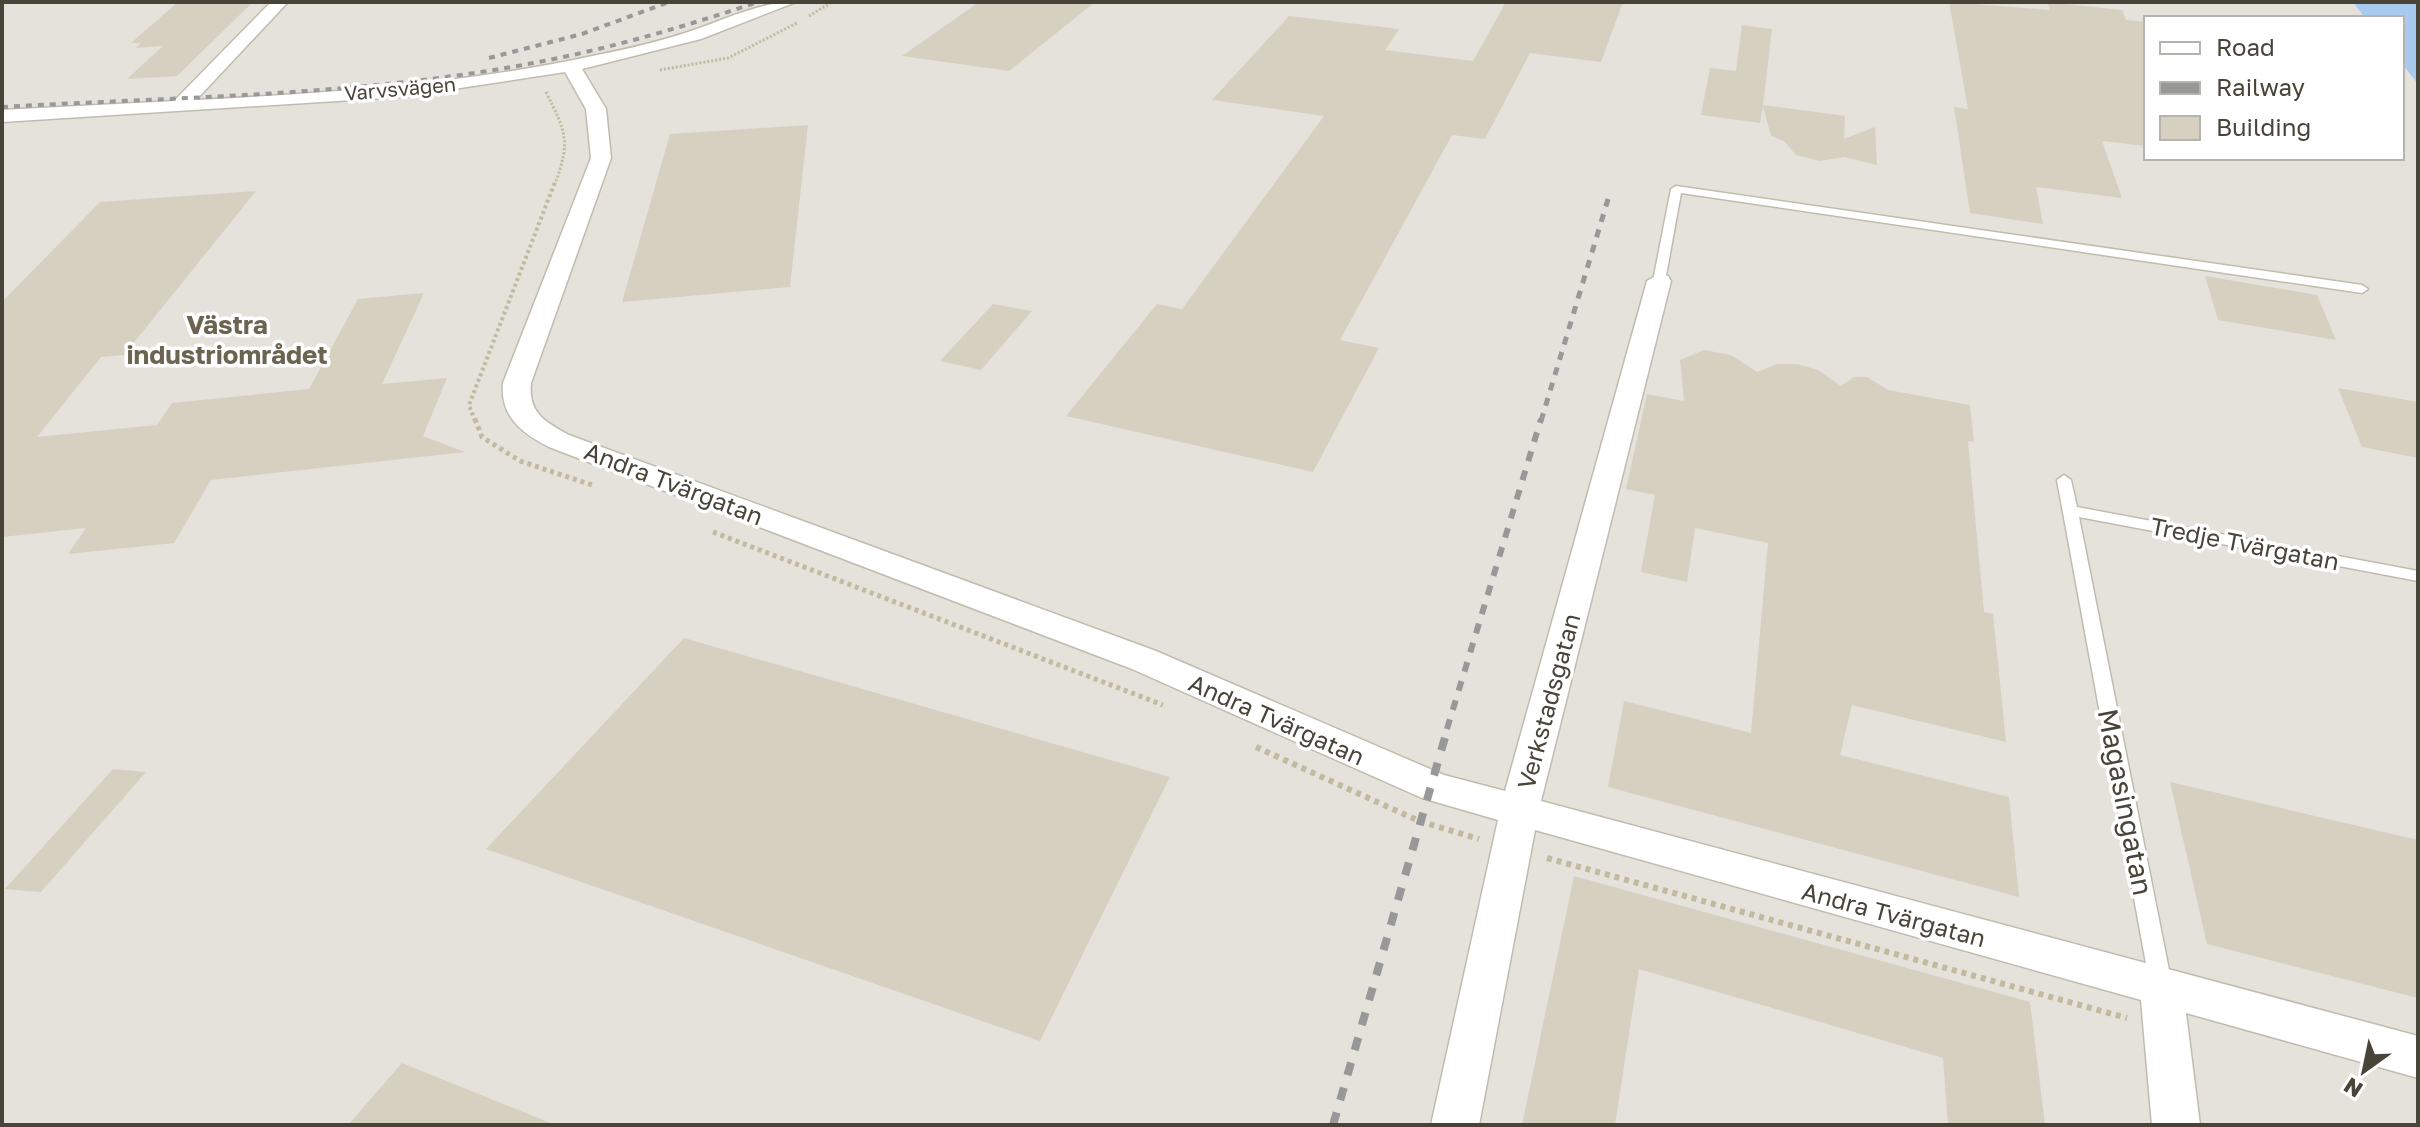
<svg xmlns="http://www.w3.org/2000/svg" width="2420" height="1127" viewBox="0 0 2420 1127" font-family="'Golos Text',sans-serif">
<rect width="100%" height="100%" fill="#f5f3ea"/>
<!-- industrial -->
<path fill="#e4e2db" d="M2 2H2353L2365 18H2146V158H2402V64L2418 84V1125H2Z"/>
<!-- water -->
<path fill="#a8caef" d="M2353 2H2418V84L2402 64V18H2365Z"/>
<!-- building -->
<path fill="#d6d0c0" d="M178 2H253L177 76 127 79 163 46 136 48 141 43H131Z
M979 2H1095L1009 71 902 56Z
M1506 2H1623L1601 62 1530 53 1485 139 1452 135 1340 340 1379 348 1313 472 1066 416 1157 304 1182 309 1324 116 1212 100 1289 16 1399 29 1385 50 1473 61Z
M1949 2 2050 10 2047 2 2122 10 2126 20 2146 22V146L2102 141 2122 198 2036 187 2043 224 1970 213 1954 107 1968 109Z
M1742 25 1772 29 1763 105 1845 116 1844 139 1875 127 1877 165 1844 157 1820 161 1796 155 1784 141 1771 136 1763 106 1760 123 1701 115 1710 68 1736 71Z
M808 125 790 287 622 302 670 134Z
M256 191 124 355 101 357 37 437 157 425 172 403 309 389 358 299 424 293 382 384 447 378 423 436 465 452 211 480 174 543 68 554 86 528 2 537V302L100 202Z
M2205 276 2317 295 2336 340 2218 320Z
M993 304 1032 311 981 370 940 361Z
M1704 350 1731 355 1757 372 1777 364H1797L1818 370 1841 386 1854 377H1867L1888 390 1970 405 1974 442 1968 441 1984 612 1993 614 2006 742 1852 705 1840 755 2009 797 2019 897 1608 787 1624 701 1751 733 1768 543 1695 528 1687 582 1641 572 1655 495 1626 489 1647 394 1684 401 1680 360Z
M2338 388 2418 402V458L2362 447Z
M684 638 1170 777 1040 1041 486 849Z
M113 769 146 772 41 892 5 889Z
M2170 782 2418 840V998L2207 944Z
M1574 876 2030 1002 2045 1125H1948L1943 1058 1639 969 1615 1125H1522Z
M402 1063 553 1124V1125H348Z"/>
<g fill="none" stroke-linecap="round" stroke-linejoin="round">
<!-- service casing -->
<g stroke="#c0bcad" stroke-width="3">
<path id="service" d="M1676 186 2362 285 2368 289 2362 293 1681 193 1665 281 1659 285 1653 281 1671 189Z
M2064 475 2071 480 2077 507 2418 571V581L2079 517 2172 985 2169 992 2161 995 2153 992 2150 985 2057 480Z"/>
</g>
<!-- minor casing -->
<g stroke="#c0bcad" stroke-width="3">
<path id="minor" d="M271 2H288L196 100C330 93 465 84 597 55 628 49 661 41 691 31 726 19 759 2 796 2L701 39 582 69 606 109 611 158 531 383C528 413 545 422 569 435L1156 651 1444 775 1505 791 1647 281 1659 274 1668 276 1671 281 1541 801 2418 1036V1078L2186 1013 2200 1125H2152L2141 1000 1535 830 1479 1125H1431L1498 820 1422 798 1132 669 549 447C522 433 500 417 503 383L591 158 586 109 565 72 401 97 2 122V110L174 101Z"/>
</g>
<!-- path-far3 -->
<path stroke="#c2ba9e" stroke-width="3" stroke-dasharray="2 2" stroke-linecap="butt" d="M809 16 832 2
M660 70 728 58 797 23
M546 92C566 133 571 140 555 184"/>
<!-- path-far2 -->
<path stroke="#c2ba9e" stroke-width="4" stroke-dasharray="3 3" stroke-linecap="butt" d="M475 421 469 405 555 182"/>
<!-- path-far1 -->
<path stroke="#c2ba9e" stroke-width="5" stroke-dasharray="4 4" stroke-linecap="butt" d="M475 419 482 437 520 461 592 485
M713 532 1163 705"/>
<!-- path -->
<path stroke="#c2ba9e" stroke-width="6" stroke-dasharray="5 5" stroke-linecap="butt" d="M1256 747 1419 821 1479 839
M1547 858 2127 1018"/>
<!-- service -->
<use href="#service" fill="#fff" fill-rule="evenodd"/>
<!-- minor -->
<use href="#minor" fill="#fff" fill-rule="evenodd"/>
<!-- rail-far3 -->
<path stroke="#989898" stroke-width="4" stroke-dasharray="6 6" stroke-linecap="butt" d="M489 58 582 34 669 2
M2 107C193 96 389 96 577 54 639 40 698 22 758 2"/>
<!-- rail-far2 -->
<path stroke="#989898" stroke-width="5" stroke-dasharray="8 8" stroke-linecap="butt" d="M1541 421 1609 196"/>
<!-- rail-far1 -->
<path stroke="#989898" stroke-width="6" stroke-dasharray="10 10" stroke-linecap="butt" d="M1447 729 1541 419"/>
<!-- rail -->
<path stroke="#989898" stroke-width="8" stroke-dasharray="13 13" stroke-linecap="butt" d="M1333 1125 1448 727"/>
</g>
<g text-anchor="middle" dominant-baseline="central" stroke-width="7" stroke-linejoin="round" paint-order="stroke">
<!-- far-street labels -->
<g font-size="20" fill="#494438" stroke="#fff">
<text transform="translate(400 88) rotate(-5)">Varvsvägen</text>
</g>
<!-- street labels -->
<g font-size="24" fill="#494438" stroke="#fff">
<text transform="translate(674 483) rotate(21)">Andra Tvärgatan</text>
<text transform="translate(2245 543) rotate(11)">Tredje Tvärgatan</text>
<text transform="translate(1548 701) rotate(-75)">Verkstadsgatan</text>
<text transform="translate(1277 719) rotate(24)">Andra Tvärgatan</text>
<text transform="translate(1894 914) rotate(15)">Andra Tvärgatan</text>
</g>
<!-- neighbourhood labels -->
<g font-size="26" font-weight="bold" fill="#6b6450" stroke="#fff">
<text x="227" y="324">Västra<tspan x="227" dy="30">industriområdet</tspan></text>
</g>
<!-- near-street labels -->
<g font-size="28" fill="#494438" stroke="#fff">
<text transform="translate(2126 802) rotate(79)">Magasingatan</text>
</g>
</g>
<!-- border -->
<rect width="2420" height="1127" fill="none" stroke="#494438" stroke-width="8"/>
<!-- legend -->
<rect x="2144" y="16" width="260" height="144" fill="#ffffff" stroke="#b6b4af" stroke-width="2"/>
<rect x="2160" y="42" width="40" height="12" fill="#ffffff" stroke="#b6b4af" stroke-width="2"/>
<text x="2216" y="56" font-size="24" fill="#494438">Road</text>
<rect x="2160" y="82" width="40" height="12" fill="#989898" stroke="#b6b4af" stroke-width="2"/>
<text x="2216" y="96" font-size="24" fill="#494438">Railway</text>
<rect x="2160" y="116" width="40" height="24" fill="#d6d0c0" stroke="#b6b4af" stroke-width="2"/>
<text x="2216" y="136" font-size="24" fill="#494438">Building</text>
<!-- north arrow -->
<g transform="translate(2364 1071) rotate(213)" stroke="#ffffff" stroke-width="6" paint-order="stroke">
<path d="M0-6L14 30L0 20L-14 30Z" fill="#494438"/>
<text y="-12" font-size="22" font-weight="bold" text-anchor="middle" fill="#494438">N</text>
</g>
</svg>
